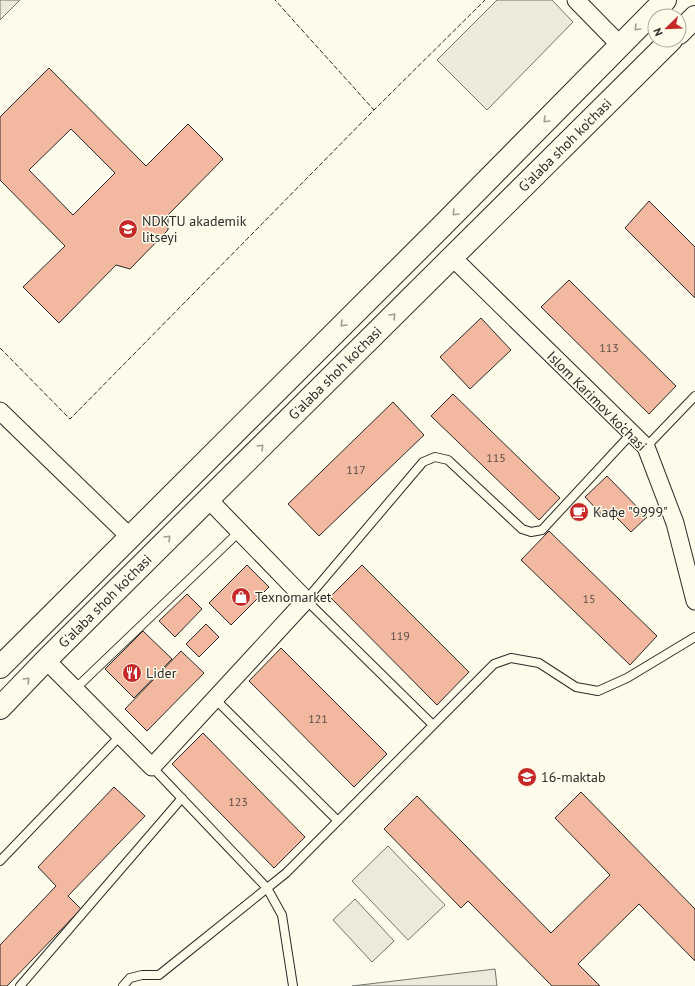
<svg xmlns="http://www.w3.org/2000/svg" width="695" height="986" viewBox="0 0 695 986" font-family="'PT Sans',sans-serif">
<rect width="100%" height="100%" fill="#fdfbea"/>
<!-- green -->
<path fill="#ecebdb" stroke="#74746e" d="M0 0H20L0 20Z
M497 0H552L573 22 487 110 437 60Z
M388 846 445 905 408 940 352 881Z
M355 899 394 941 372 962 333 920Z
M495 969 497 986H352Z"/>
<!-- building -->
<path fill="#f2b8a0" stroke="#2b2b2b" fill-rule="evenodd" d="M49 68 146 166 188 124 223 159 168 215V230L130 269 116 265 59 323 23 287 65 246 0 180V117ZM71 129 115 173 73 215 29 170Z
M649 201 695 247V298L625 228Z
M569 280 676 386 649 414 541 307Z
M481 318 511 350 470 389 440 357Z
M453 394 560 498 539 520 431 416Z
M393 402 424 435 319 536 288 504Z
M607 476 647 517 631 532 609 510 603 516 585 497Z
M549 531 657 636 630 665 521 560Z
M247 565 269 587 231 625 209 603Z
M362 565 469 672 437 705 330 597Z
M187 594 202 609 175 637 159 621Z
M206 624 219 637 199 657 186 644Z
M143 631 172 659 134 698 105 669Z
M281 648 387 754 354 787 249 681Z
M181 651 204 673 147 731 125 709Z
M203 733 305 837 274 868 172 764Z
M114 787 145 816 68 896 81 909 7 986H0V945L56 886 38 867Z
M581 792 695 909V961L639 904 578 964 600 986H552L468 901 461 908 384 829 417 796 551 933 610 875 555 818Z"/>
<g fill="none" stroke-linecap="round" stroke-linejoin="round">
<!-- service casing -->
<g stroke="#2b2b2b" stroke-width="10">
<path id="service" d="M646 447 695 396
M75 689 239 532
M215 699 338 821
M433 725 306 600 423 462 435 457 448 460 522 529 531 532 542 530 632 433
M152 767 267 888 282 915 293 986
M0 861 121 735
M20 986 182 798
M123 986 130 978 142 975H159L286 873 494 664 511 658 539 663 576 687 598 691 627 678 695 637"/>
</g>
<!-- minor casing -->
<g stroke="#2b2b2b" stroke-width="19">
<path id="minor" d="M576 0 620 45
M452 257 646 447 675 523 695 601
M0 411 130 537
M46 660 152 767 306 600 208 499"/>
</g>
<!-- primary casing -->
<g stroke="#2b2b2b" stroke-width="24">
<path id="primary" d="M679 33 695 17
M0 667 440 228 665 0
M0 708 46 660 671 40"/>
</g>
<!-- service -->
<use href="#service" stroke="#fdfbea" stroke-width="8"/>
<!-- minor -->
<use href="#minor" stroke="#fdfbea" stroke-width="17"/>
<!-- primary -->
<use href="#primary" stroke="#fdfbea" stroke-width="22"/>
<!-- fence -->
<path stroke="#2b2b2b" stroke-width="1" stroke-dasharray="5 2" stroke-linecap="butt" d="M373 109 374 110 485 0
M0 348 70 419 374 110 275 0"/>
</g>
<!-- one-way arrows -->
<defs><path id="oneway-chevron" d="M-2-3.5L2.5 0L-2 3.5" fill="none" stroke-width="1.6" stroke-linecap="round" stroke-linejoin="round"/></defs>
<g stroke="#9e9d94">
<use href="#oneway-chevron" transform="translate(637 28) rotate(135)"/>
<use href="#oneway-chevron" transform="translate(546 120) rotate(135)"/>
<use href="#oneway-chevron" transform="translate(455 213) rotate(135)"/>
<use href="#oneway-chevron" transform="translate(393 316) rotate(-45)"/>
<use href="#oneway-chevron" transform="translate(343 324) rotate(135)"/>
<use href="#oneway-chevron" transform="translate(261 447) rotate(-45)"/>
<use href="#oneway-chevron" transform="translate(168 538) rotate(-45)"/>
<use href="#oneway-chevron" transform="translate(27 680) rotate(-46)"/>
</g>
<!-- icons -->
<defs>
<g id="university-disc" transform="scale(1)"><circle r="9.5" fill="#c62828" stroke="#fdfbea"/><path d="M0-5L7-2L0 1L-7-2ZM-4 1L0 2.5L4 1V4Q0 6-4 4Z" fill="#fff"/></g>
<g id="cafe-disc" transform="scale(1)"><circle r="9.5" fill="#c62828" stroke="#fdfbea"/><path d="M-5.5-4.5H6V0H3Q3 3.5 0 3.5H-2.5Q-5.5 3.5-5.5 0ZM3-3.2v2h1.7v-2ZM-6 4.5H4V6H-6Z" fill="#fff"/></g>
<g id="shop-disc" transform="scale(1)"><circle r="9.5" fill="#c62828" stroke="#fdfbea"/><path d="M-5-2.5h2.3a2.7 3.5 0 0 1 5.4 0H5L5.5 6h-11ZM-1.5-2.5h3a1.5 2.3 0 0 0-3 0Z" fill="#fff"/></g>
<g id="restaurant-disc" transform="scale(1)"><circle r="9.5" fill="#c62828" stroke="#fdfbea"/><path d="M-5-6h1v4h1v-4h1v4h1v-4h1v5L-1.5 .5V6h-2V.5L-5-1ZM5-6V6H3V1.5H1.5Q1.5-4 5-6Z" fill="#fff"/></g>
<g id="school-disc" transform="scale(1)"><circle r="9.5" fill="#c62828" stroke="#fdfbea"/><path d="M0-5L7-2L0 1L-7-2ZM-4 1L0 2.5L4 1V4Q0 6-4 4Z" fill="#fff"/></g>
</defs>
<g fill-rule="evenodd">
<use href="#university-disc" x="128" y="229"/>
<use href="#cafe-disc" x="579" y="512"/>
<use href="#shop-disc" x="241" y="597"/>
<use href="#restaurant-disc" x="132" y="673"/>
<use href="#school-disc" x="527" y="777"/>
</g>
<g text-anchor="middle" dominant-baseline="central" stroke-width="3" stroke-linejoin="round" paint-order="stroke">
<!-- number labels -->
<g font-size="12" fill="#5d4e48">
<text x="609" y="347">113</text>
<text x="496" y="457">115</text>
<text x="356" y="469">117</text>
<text x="589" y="598">15</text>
<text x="400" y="635">119</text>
<text x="318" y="718">121</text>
<text x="238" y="801">123</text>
</g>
<!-- street labels -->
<g font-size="14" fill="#2b2b2b" stroke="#fdfbea">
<text transform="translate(565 145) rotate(-45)">G'alaba shoh ko'chasi</text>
<text transform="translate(335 373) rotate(-45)">G'alaba shoh ko'chasi</text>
<text transform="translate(597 401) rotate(45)">Islom Karimov ko‘chasi</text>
<text transform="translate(105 601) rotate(-45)">G'alaba shoh ko'chasi</text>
</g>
<!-- poi labels -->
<g font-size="14" fill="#2b2b2b" stroke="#fdfbea" text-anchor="start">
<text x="142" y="221">NDKTU akademik<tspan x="142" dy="16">litseyi</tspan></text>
<text x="593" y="512">Кафе "9999"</text>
<text x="255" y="597">Texnomarket</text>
<text x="146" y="673">Lider</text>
<text x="541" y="777">16-maktab</text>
</g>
</g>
<!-- north arrow -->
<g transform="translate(667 28) rotate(247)"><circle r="19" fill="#fdfbea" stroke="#a9a89e"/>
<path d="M0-3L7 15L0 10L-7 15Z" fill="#c62828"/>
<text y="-6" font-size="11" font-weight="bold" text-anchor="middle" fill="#2b2b2b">N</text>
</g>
</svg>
